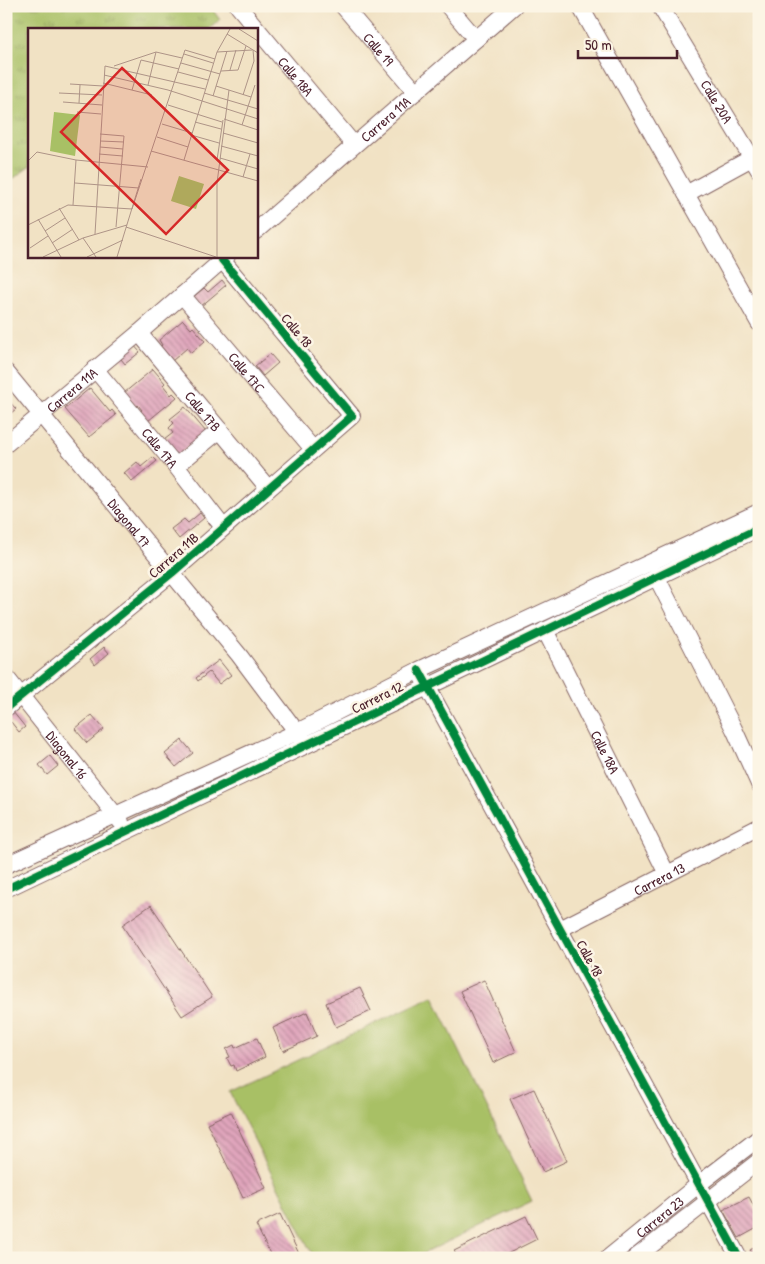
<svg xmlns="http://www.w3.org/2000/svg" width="765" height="1264" viewBox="0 0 765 1264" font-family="'Patrick Hand',sans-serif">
<defs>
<pattern id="park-tufts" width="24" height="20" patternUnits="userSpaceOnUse" patternTransform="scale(1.25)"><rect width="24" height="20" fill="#a8c065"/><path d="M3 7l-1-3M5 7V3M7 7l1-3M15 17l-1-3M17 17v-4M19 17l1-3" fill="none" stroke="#8b9b53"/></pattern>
<pattern id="building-back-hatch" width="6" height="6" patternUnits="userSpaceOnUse" patternTransform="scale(1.25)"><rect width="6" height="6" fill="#e0a5bc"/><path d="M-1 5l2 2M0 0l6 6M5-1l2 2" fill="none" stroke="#b88699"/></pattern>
</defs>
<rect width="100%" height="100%" fill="#fcf5e5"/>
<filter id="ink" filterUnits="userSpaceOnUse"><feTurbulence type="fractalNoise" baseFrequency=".02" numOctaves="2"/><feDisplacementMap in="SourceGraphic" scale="10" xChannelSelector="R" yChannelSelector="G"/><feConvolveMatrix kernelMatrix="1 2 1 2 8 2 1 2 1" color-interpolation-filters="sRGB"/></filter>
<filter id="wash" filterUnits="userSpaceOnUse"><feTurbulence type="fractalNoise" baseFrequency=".0096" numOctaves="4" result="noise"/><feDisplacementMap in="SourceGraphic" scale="20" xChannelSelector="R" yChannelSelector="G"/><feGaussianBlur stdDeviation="1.12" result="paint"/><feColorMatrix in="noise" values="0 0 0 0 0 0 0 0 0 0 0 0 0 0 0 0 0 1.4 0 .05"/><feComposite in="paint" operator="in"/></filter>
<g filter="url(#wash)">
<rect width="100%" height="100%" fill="#f1e2c4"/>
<!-- grass -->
<path fill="#a8c065" stroke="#797048" d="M433 996 532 1201 414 1258H314L230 1092Z"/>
<!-- park -->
<path fill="url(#park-tufts)" stroke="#797048" d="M6 6H210L220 20 209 29H29V167L6 184Z"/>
<g id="blocks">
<!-- building -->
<path fill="url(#building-back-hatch)" d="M222 280 226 285 200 307 192 298 204 288 208 292Z
M183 320 191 329 193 327 205 341 191 353 187 348 172 361 160 347 162 345 159 340Z
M132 343 140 352 125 364 118 355Z
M270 354 278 363 263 376 255 366Z
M153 369 165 383 163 385 171 395 173 393 177 397 148 421 140 412 142 410 138 405 136 407 124 393Z
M90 388 110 412 112 410 116 415 89 437 65 409Z
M6 398 16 409 6 417Z
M185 407 206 432 177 456 164 440 173 433 169 428 174 423 170 419Z
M153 457 157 461 132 482 124 473 137 462 141 467Z
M200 513 204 518 179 539 171 529 184 519 188 523Z
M104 647 109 653 95 665 90 659Z
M219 660 231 675 219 684 209 672 198 681 196 678Z
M13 712 25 727 19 732 11 722 6 726V717Z
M92 715 104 729 87 743 75 729Z
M182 740 193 753 176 767 165 754Z
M50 756 58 766 47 775 39 765Z
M151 905 212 997 182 1016 122 925Z
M484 980 516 1052 493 1063 460 991Z
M360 988 371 1011 336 1027 326 1003Z
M307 1012 317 1036 283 1051 273 1028Z
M257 1038 265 1057 236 1071 234 1065 231 1066 227 1058 230 1057 226 1049 234 1045 235 1048Z
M534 1089 567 1161 543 1172 510 1099Z
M231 1112 266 1188 243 1198 207 1123Z
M749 1197 759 1216V1227L739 1238 723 1210Z
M280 1214 301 1258H272L256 1225Z
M526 1216 537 1239 499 1258H458L454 1251Z
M759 1245V1258H755L750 1250Z"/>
</g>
</g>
<g filter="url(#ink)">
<use href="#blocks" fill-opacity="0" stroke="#846361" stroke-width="1"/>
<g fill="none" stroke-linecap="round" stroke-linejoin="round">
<!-- minor casing -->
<g stroke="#846361" stroke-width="18">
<g id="minor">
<path id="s1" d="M238 6 354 145"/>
<path id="s2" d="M343 6 416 92"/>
<path d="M448 6 476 39"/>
<path d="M580 6 759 323"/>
<path id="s3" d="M660 6 759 170"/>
<path d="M686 194 759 154"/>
<path id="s4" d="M256 231 514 6"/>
<path id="s5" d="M182 295 313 449"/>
<path id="s6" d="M139 333 268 488"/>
<path id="s7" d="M95 369 176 466 223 527"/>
<path id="s8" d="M6 372 239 655 302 739"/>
<path id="s9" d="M6 444 139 333 227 256"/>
<path d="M176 466 220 430"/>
<path d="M656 576 734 729 759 784"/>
<path id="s10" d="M545 630 667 874"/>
<path id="s11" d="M6 677 121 822"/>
<path d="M422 677 739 1258"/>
<path d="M6 708 172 573 352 416 222 260"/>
<path d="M6 865 297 732 419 670 759 512"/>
<path d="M6 889 759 528"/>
<path id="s12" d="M560 929 759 827"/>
<path id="s13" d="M608 1258 699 1184 759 1138"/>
<path d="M635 1258 759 1161"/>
</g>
</g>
<!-- minor -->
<use href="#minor" stroke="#fff" stroke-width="16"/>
<!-- cycleway casing -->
<g stroke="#fcf5e5" stroke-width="11">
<path id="cycleway" d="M419 670 739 1258
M6 708 172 573 352 416 222 260
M6 889 759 528"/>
</g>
<!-- cycleway -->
<use href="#cycleway" stroke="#00873e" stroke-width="8"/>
</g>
</g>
<g text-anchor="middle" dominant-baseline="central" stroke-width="5" stroke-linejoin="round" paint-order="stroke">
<!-- street labels -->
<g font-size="14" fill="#4a1f2b" stroke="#fcf5e5">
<text stroke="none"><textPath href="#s2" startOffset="56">Calle 19</textPath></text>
<text stroke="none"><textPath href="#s1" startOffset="91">Calle 18A</textPath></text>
<text stroke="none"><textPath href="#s3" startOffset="111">Calle 20A</textPath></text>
<text stroke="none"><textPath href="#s4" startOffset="171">Carrera 11A</textPath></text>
<text transform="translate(297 330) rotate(50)">Calle 18</text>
<text stroke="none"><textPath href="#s5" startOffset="101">Calle 17C</textPath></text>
<text stroke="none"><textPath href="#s9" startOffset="85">Carrera 11A</textPath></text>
<text stroke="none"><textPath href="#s6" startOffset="101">Calle 17B</textPath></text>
<text stroke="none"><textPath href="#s7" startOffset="102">Calle 17A</textPath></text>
<text stroke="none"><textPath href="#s8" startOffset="195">Diagonal 17</textPath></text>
<text transform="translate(173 555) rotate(-41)">Carrera 11B</text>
<text transform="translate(377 697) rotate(-26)">Carrera 12</text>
<text stroke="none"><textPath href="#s10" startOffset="136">Calle 18A</textPath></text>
<text stroke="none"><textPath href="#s11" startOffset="99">Diagonal 16</textPath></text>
<text stroke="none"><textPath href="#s12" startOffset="111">Carrera 13</textPath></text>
<text transform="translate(590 958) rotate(61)">Calle 18</text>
<text stroke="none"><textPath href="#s13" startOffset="66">Carrera 23</textPath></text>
</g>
</g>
<!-- overview -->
<g transform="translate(28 28)">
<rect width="230" height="230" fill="#f1e2c4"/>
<path d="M151 148 176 156 168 181 143 173Z" fill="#a8c065"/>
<path d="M26 84 52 87 47 128 22 123Z" fill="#a8c065"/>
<path fill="none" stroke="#ae9487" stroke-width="1" d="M211 1 230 13M199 6 230 25M128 24 154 30M189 24 224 22M156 26 185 35M113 32 151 41M153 35 192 46M86 38 128 24M202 42 208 22M193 43 210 42 218 18M150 44 180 52M76 47 140 62 230 91M75 55 124 67M42 56 75 58M120 57 128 24M188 58 223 69M104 62 113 32M31 65 74 67M176 65 230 81M215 67 226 33 225 22M185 68 199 23M35 74 74 77M51 75 52 57M140 77 194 94M49 84 73 86M196 91 230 102M167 94 193 101M134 96 164 105M214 97 227 57M195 105 230 115M72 106 96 108 88 199M163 107 191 115M129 109 160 119M72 113 96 114M193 118 230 128M72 119 95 121M123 123 230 153M71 126 95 128M192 130 230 141M156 132 189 24 202 1M189 132 195 92M0 133 9 124 48 132 120 139M215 149 222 126M47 155 111 160M45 177 48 132M31 180 51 212M104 181 157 22 187 31M10 191 33 229M0 197 40 177 104 181M98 199 188 229M17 203 37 190M67 206 77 38 177 61M55 210 68 229M24 215 45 201M2 220 20 208M15 229 55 210 99 197M59 229 95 212M89 229 113 151M189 229V155L201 62"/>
<path fill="#d62828" fill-opacity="0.15" stroke="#d62828" stroke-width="2.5" d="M94 40 200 142 138 206 33 104Z"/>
<rect width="230" height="230" fill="none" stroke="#4a1f2b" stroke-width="2.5"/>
</g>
<!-- margin -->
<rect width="765" height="1264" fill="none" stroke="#fcf5e5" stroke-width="25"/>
<!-- scale -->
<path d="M578 50v8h99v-8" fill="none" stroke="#4a1f2b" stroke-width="2.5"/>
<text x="585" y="50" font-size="15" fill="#4a1f2b" stroke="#fcf5e5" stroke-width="4" paint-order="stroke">50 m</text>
</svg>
